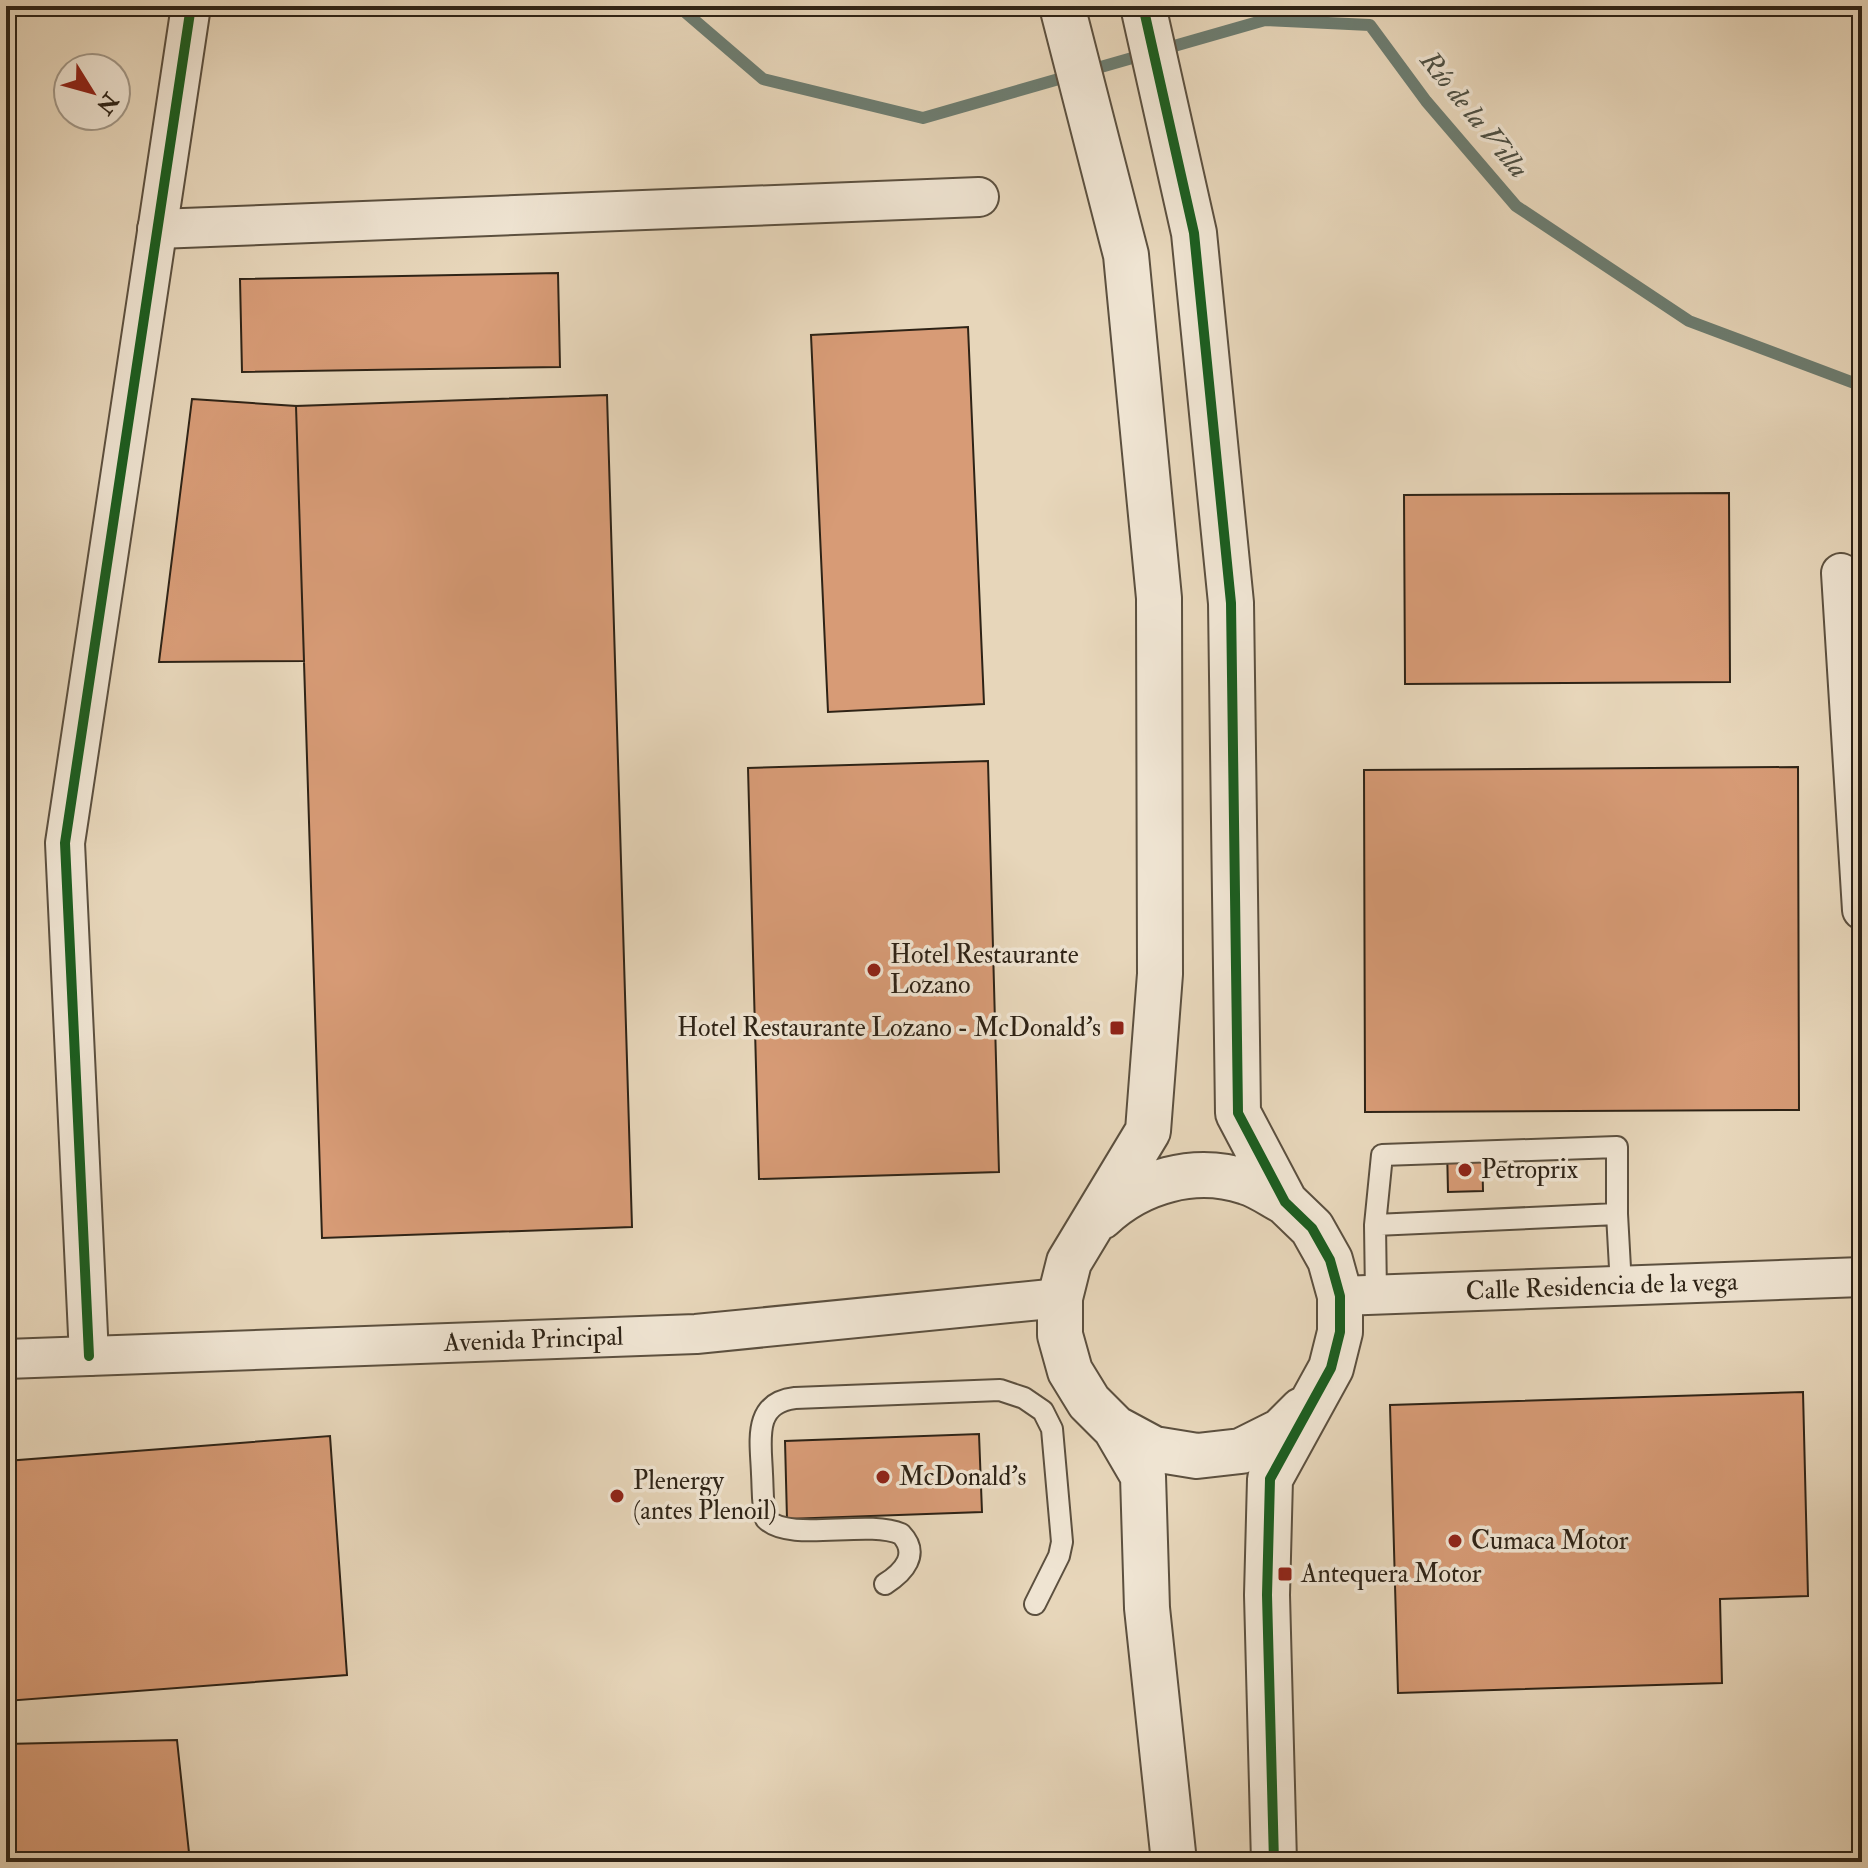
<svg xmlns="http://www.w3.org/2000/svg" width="1868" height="1868" viewBox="0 0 1868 1868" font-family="'IM FELL Double Pica',serif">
<rect width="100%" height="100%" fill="#e7d6ba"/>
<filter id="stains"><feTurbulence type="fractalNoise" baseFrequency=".0025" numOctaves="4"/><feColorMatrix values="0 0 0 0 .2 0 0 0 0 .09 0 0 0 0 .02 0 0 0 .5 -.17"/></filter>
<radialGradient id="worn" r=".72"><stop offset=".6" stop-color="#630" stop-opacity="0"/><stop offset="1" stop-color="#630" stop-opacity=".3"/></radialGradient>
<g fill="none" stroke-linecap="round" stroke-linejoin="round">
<!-- stream -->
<path stroke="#6d7d71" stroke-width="12" d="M678 6 763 79 923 118 1265 20 1370 25 1426 101 1516 206 1689 321 1862 386"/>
</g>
<!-- building -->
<path fill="#d79b76" stroke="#2e2316" stroke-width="2" d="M558 273 560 367 242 372 240 279Z
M968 327 984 704 828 712 811 335Z
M607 395 632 1227 322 1238 296 406Z
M192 399 296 406 304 661 159 662Z
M1729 493 1730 682 1405 684 1404 495Z
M988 761 999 1172 759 1179 748 768Z
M1798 767 1799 1110 1365 1112 1364 770Z
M1482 1146 1483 1191 1448 1192 1447 1147Z
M1803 1392 1808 1596 1720 1599 1722 1683 1398 1693 1390 1405Z
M979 1434 982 1512 787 1519 785 1441Z
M330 1436 347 1675 6 1701V1461Z
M177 1740 190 1862H6V1744Z
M1707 1857V1862H1544Z"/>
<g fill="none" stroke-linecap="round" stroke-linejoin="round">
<!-- service casing -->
<g stroke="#5c503f" stroke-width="24">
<path id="service" d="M1375 1225 1382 1155 1617 1147V1214
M1376 1294 1375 1225 1617 1214 1621 1286
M885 1584C904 1572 920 1554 901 1534 867 1519 789 1543 766 1519 762 1505 763 1489 762 1474 761 1442 752 1403 795 1398L1000 1390 1024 1398 1043 1411 1052 1429 1062 1542 1059 1556 1035 1604"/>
</g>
<!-- minor casing -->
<g stroke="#5c503f" stroke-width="42">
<g id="minor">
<path d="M157 229 979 197"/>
<path d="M1841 573 1862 910"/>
<path id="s1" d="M1340 1296 1862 1277"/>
<path d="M89 1356 65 843 191 6"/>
<path id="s2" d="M6 1359 696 1334 1060 1298"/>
</g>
</g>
<!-- tertiary casing -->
<g stroke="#5c503f" stroke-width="48">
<path id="tertiary" d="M1062 6 1126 255 1159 598 1160 974 1148 1131 1069 1262 1060 1298V1335L1070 1371 1089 1402 1115 1428 1154 1449 1197 1456 1241 1451 1281 1431 1302 1410
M1143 6 1194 233 1231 603 1238 1113 1285 1202 1312 1228 1330 1260 1340 1296V1332L1331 1368 1270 1479 1267 1595 1274 1862
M1101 1217C1139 1181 1195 1165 1246 1182 1260 1186 1273 1196 1285 1202
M1115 1428 1143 1476 1147 1608 1174 1862"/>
</g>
<!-- service -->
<use href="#service" stroke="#efe4d2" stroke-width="20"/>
<!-- minor -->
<use href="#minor" stroke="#efe4d2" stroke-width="38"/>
<!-- tertiary -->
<use href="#tertiary" stroke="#efe4d2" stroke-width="44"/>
<!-- cycleway casing -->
<g stroke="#efe4d2" stroke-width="15">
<path id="cycleway" d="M1143 6 1194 233 1231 603 1238 1113 1285 1202 1312 1228 1330 1260 1340 1296V1332L1331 1368 1270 1479 1267 1595 1274 1862
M89 1356 65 843 191 6"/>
</g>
<!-- cycleway -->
<use href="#cycleway" stroke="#1b5e20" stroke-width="10"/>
</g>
<!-- markers -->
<g fill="#8f2418" stroke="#efe4d2" stroke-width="3">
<circle cx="874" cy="970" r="8"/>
<rect x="1109" y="1020" width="16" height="16" rx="4"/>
<circle cx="1465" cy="1170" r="8"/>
<circle cx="883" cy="1477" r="8"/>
<circle cx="617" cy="1496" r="8"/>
<circle cx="1455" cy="1541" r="8"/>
<rect x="1277" y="1566" width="16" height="16" rx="4"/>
</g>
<g text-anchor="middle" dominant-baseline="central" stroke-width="7" stroke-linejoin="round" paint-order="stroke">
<!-- poi labels -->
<g font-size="26" fill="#2e2316" stroke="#efe4d2" text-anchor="start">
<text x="890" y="955">Hotel Restaurante<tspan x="890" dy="30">Lozano</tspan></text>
<text x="1101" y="1028" text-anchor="end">Hotel Restaurante Lozano - McDonald's</text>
<text x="1481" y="1170">Petroprix</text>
<text x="899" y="1477">McDonald's</text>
<text x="633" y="1481">Plenergy<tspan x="633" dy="30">(antes Plenoil)</tspan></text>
<text x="1471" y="1541">Cumaca Motor</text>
<text x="1301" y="1574">Antequera Motor</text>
</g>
<!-- street labels -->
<g font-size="26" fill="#2e2316" stroke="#efe4d2">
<text stroke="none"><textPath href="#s1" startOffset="262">Calle Residencia de la vega</textPath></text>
<text stroke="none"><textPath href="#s2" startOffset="528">Avenida Principal</textPath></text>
</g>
<!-- water labels -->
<g font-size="28" font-style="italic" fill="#4e5043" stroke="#efe4d2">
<text transform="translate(1474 115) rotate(51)">Río de la Villa</text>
</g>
</g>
<!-- margin -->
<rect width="1868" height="1868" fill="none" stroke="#e7d6ba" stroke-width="32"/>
<rect x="8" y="8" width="1852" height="1852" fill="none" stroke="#2e2316" stroke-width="4"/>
<rect x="16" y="16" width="1836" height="1836" fill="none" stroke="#2e2316" stroke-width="2"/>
<!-- north arrow -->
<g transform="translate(92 92) rotate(127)"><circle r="38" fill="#efe4d2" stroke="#a29787" stroke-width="2"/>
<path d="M0-6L14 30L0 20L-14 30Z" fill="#8f2418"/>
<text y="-12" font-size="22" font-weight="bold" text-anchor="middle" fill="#2e2316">N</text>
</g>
<rect width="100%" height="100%" filter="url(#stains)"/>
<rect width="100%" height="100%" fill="url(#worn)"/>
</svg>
